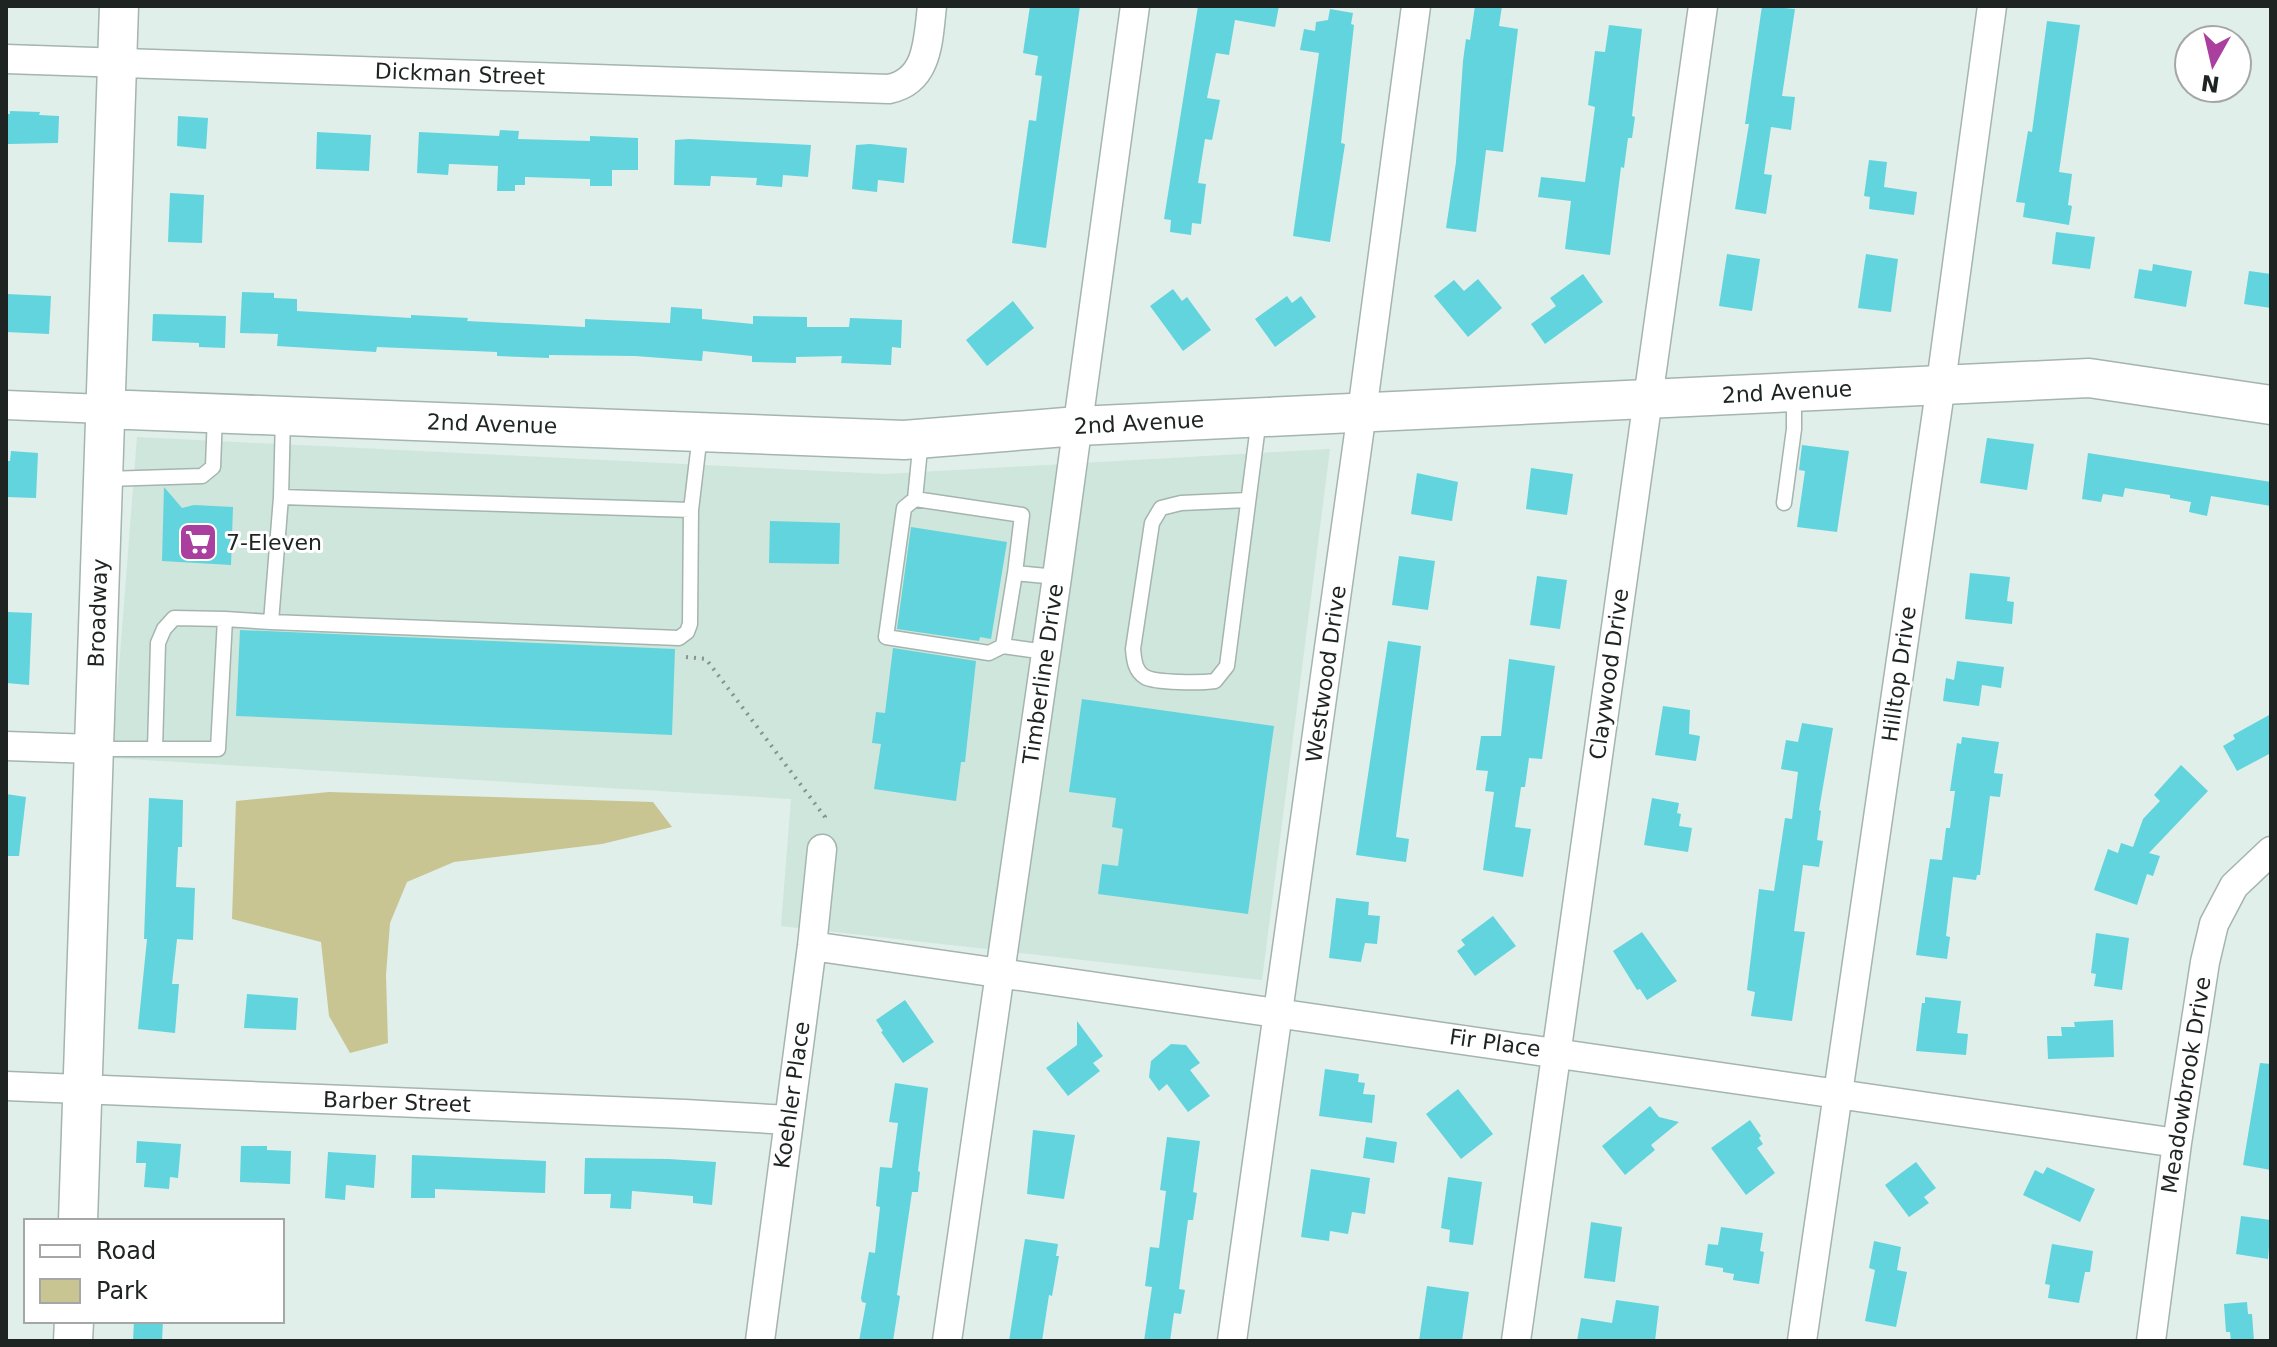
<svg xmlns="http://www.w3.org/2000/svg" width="2277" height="1347" viewBox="0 0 2277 1347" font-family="'DejaVu Sans',sans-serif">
<rect width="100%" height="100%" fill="#e0efe9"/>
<!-- built -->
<path fill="#cee6dc" d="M137 437 885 474 1330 449 1262 980 781 926 791 799 112 758Z"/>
<!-- green -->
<path fill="#c8c593" d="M329 792 653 802 672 827 602 844 454 862 407 882 390 923 386 975 388 1043 350 1053 329 1016 321 942 232 919 236 801Z"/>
<!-- building -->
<path fill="#61d4dd" d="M1030 6H1080L1046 248 1012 243 1029 120 1036 121 1042 76 1035 75 1038 56 1023 53Z
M1198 6H1279L1275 27 1235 20 1229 55 1216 53 1207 98 1220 100 1212 140 1205 139 1198 183 1206 184 1201 224 1192 223 1191 235 1170 232 1171 220 1164 219Z
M1475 6H1502L1499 26 1518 29 1503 152 1486 150 1476 232 1446 228 1456 162 1463 61 1466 39 1470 40Z
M1762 6 1795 9 1782 96 1795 97 1791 130 1771 127 1764 174 1772 175 1766 214 1735 209 1749 124H1745Z
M1330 9 1353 13 1351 24 1354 25 1341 143 1345 144 1330 242 1293 236 1319 53 1300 50 1304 29 1315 31 1316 22 1328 20Z
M2047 21 2080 25 2059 172 2072 174 2068 205 2072 206 2069 225 2023 217 2025 203 2016 202 2028 131 2032 132Z
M1609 25 1642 29 1632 116 1635 117 1632 138H1628L1624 168 1621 167 1610 255 1565 249 1571 201 1538 197 1541 177 1585 182 1595 107 1588 105 1595 51 1605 52Z
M10 111 40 112 39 115 59 116 58 143 8 144 6 114H10Z
M178 116 208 118 206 149 177 146Z
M500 130 519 131 518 139 590 141V136L638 138V170H612V186H590V179L525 177V185H515V191H497L498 166 449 164 448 175 417 173 419 132 499 136Z
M317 132 371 135 369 171 316 169Z
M689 139 811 145 808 177 783 175 782 187 756 185 757 178 711 176 710 186 674 185 675 140Z
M870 144 907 148 904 183 878 180 877 192 852 189 856 145Z
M1869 160 1887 162 1884 187 1917 192 1914 215 1869 209 1870 197 1864 196Z
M170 193 204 195 202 243 168 242Z
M2056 232 2095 237 2090 269 2052 264Z
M1727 254 1760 259 1752 311 1719 306Z
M1866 254 1898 259 1891 312 1858 308Z
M2153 264 2192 271 2186 307 2134 298 2139 269 2152 271Z
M2249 271 2271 274V308L2244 304Z
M1583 274 1603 302 1545 344 1531 324 1556 306 1550 298Z
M1478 279 1502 308 1468 337 1434 296 1454 280 1464 291Z
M1173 289 1182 301 1187 297 1211 330 1183 351 1150 306Z
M242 292 274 293V298L297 299V311L411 318V315L468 318 467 321 585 327V319L670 323 671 307 702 309V319L753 324V316L807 317V327H849L850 318 902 320 901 348 892 347 891 365 841 363 842 356 796 357V363L752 362V356L703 351 702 361 635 356 549 355V358L497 356V352L377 347 376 352 277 346 278 334 240 333Z
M6 294 51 296 49 334 6 332Z
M1287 296 1292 303 1301 296 1316 317 1275 347 1255 319Z
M1013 301 1034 328 987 366 966 340Z
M153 314 226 316 225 348 199 347V343L152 341Z
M1987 438 2034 444 2027 490 1980 483Z
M1802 445 1849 451 1837 532 1797 527 1805 471 1799 470Z
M11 451 38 453 36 498 6 497V461H10Z
M2088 453 2271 482V506L2211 496 2207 516 2189 512 2191 502 2170 498V495L2125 488 2123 497 2103 494 2101 502 2082 499Z
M1531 468 1573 474 1567 515 1526 509Z
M1417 473 1458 482 1452 521 1411 514Z
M164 487 182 508 194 505 233 507 231 565 162 561Z
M770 521 840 523 839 564 769 563Z
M911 527 1007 542 991 639 980 637 979 641 897 629Z
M1399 556 1435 561 1428 610 1392 605Z
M1970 573 2010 577 2007 601 2014 602 2012 624 1965 619Z
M1537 576 1567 580 1560 629 1530 625Z
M7 612 32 613 29 685 6 683Z
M240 630 675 649 672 735 236 716Z
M1388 641 1421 646 1396 837 1409 839 1406 862 1356 855Z
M893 648 976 661 965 762H961L956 801 874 789 881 744 872 743 876 712 885 713Z
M1509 659 1555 666 1542 759 1529 758 1525 787H1521L1515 827 1531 829 1523 877 1483 870 1494 792 1485 791 1488 771 1476 770 1481 736H1501Z
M1957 661 2004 667 2001 688 1982 685 1979 706 1943 701 1946 678 1954 680Z
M1082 699 1274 726 1248 914 1098 894 1102 864 1118 866 1123 829 1112 827 1116 798 1069 792Z
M1663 706 1690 710 1689 734 1700 736 1696 761 1655 755Z
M2271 714V753L2237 771 2223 746 2235 739 2233 735Z
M1802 723 1833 728 1819 810 1821 811 1817 840 1823 841 1819 867 1803 865 1794 931 1805 932 1792 1021 1751 1016 1755 992 1747 990 1759 889 1774 891 1785 818 1792 819 1798 772 1781 769 1786 740 1798 742Z
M1962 737 1999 742 1994 773 2003 774 2000 797 1990 796 1980 875H1977L1976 880 1953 877 1946 936 1950 937 1947 959 1916 955 1930 859 1942 860 1946 828H1950L1955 791H1950L1957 743 1961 744Z
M2181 765 2208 791 2149 853 2160 856 2153 876 2147 874 2137 905 2094 890 2108 849 2118 853 2121 843 2133 847 2143 819 2160 801 2154 795Z
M6 794 26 797 19 856H6Z
M149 798 183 800 182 847H178L176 887 195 888 193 940 177 939 172 984H179L175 1033 138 1029 147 939H144Z
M1652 798 1679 803 1677 813 1681 814 1679 826 1692 828 1688 852 1644 845Z
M1336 898 1369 902 1368 915 1380 916 1377 944 1365 943 1361 962 1329 958Z
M1493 916 1516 946 1475 976 1457 951 1465 945 1461 940Z
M1642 932 1677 981 1647 1000 1640 989 1637 990 1613 951Z
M2096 933 2129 938 2122 990 2094 986 2096 974 2091 973Z
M247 994 298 998 296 1030 244 1028Z
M1925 997 1961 1001 1957 1033 1968 1034 1966 1055 1916 1051 1922 1003H1925Z
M905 1000 934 1042 903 1063 881 1032 883 1031 876 1020Z
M2113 1020 2114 1057 2048 1059 2047 1036H2062L2061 1027H2075L2074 1022Z
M1077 1021 1103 1056 1093 1063 1100 1071 1068 1096 1046 1068 1077 1045Z
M1171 1044 1186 1045 1200 1063 1190 1070 1210 1096 1188 1112 1167 1084 1159 1091 1149 1077 1151 1061Z
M2260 1063 2271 1064V1170L2243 1165Z
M1325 1069 1359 1074 1358 1082 1365 1083 1363 1094 1375 1095 1372 1123 1319 1116Z
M895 1083 928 1088 918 1171 920 1172 918 1192H912L897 1295 900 1296 893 1341H859L866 1303 862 1302 861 1298 869 1252 875 1253 880 1207 876 1206 880 1167 892 1168 898 1123 889 1122Z
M1458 1089 1493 1134 1461 1159 1426 1114Z
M1650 1106 1659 1117 1679 1122 1651 1145 1655 1150 1625 1175 1602 1146Z
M1750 1120 1761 1136 1759 1138 1763 1144 1757 1148 1775 1173 1746 1195 1711 1148Z
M1033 1130 1075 1135 1064 1199 1027 1194Z
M1167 1137 1200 1141 1193 1192 1197 1193 1193 1220H1188L1179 1289 1185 1290 1181 1314 1174 1313 1170 1341H1144L1152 1287 1145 1286 1150 1247 1159 1248 1166 1191 1160 1190Z
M1366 1137 1397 1142 1394 1163 1363 1158Z
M137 1141 181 1144 178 1178 170 1177 169 1189 144 1187 146 1163H136Z
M241 1146H267V1150L291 1151 290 1184 240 1182Z
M328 1152 376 1155 374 1188 346 1185 345 1200 325 1198Z
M412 1155 546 1161 545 1193 435 1189V1198H411Z
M585 1158 668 1159 716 1162 712 1205 693 1203V1196L632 1191 631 1209 610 1208 611 1194H584Z
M1916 1162 1936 1188 1924 1197 1929 1203 1909 1217 1885 1185Z
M2047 1167 2095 1189 2080 1222 2023 1195 2035 1170 2043 1174Z
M1311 1169 1370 1178 1365 1214 1352 1212 1348 1234 1330 1231 1329 1241 1301 1237Z
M1448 1177 1482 1182 1473 1245 1449 1242 1450 1230 1441 1228Z
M2241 1216 2271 1220 2268 1259 2236 1254Z
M1591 1222 1622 1227 1615 1282 1584 1278Z
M1721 1227 1763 1233 1760 1251 1764 1252 1759 1284 1733 1280 1734 1274 1723 1272V1268L1705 1265 1708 1244 1718 1245Z
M1025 1239 1058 1244 1056 1256H1059L1052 1296 1049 1295 1042 1341H1009Z
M1874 1241 1901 1247 1897 1270 1907 1272 1896 1327 1865 1321 1875 1270 1869 1268Z
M2052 1244 2093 1251 2090 1272H2085L2079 1303 2048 1298 2050 1285 2045 1284Z
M1427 1286 1469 1292 1462 1341H1419Z
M1616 1300 1659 1306 1655 1341H1577L1581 1318 1612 1323Z
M2247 1302 2248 1314H2252L2254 1341H2231L2230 1332H2226L2224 1304Z
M134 1321H163L162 1341H133Z"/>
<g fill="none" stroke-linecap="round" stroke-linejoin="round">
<!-- lane casing -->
<g stroke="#a5b4ae" stroke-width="17">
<path id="lane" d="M283 416 281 497 691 510 700 434
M921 439 915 499 1022 515 1015 573 1057 577
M106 479 202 476 213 467 215 414
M915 499 904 508 886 637 989 653 1003 646
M1248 500 1181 503 1161 508 1152 523 1133 649C1134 660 1135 671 1145 677 1156 683 1201 683 1215 681L1227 666 1259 418
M1784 503 1794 429V392
M1015 573 1003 646 1046 652
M271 622 679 638 687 632 690 624 691 510
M94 749H218L225 619 271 622 281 497
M155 749 158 643 164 629 174 618 225 619"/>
</g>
<!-- street casing -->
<g stroke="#a5b4ae" stroke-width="31">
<path id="street" d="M6 59 889 89C929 81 928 39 932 6
M6 405 104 409
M6 746 93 749
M812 946 2177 1143
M6 1086 685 1114 789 1120
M760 1341 812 946 822 849
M947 1341 1057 577 1135 6
M1232 1341 1362 412 1416 6
M1516 1341 1703 6
M1802 1341 1938 405 1992 6
M2151 1341 2177 1143 2205 962 2214 924 2234 886 2271 851"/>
</g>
<!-- secondary casing -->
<g stroke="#a5b4ae" stroke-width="41">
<path id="secondary" d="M104 409 904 440 1078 426 2089 378 2271 405
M78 1221 119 6
M73 1341 74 1321"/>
</g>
<!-- path -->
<path stroke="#88938f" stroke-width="4" stroke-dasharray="2 6" stroke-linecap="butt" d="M686 657 706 659 825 817 824 823"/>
<!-- lane -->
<use href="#lane" stroke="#fff" stroke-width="14"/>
<!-- street -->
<use href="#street" stroke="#fff" stroke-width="28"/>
<!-- secondary -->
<use href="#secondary" stroke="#fff" stroke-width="38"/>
</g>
<!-- icons -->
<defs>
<g id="supermarket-square" transform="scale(2)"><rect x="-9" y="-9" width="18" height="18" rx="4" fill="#aa3fa0" stroke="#fff"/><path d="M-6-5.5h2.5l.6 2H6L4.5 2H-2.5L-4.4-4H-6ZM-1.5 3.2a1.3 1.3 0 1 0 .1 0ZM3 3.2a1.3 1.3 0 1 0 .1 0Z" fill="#fff"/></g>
</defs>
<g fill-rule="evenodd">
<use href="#supermarket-square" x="198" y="542"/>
</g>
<g text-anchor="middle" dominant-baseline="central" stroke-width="6" stroke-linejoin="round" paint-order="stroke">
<!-- street labels -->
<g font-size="22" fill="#1e2422" stroke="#fff">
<text transform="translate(460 74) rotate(2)">Dickman Street</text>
<text transform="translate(1787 392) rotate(-3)">2nd Avenue</text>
<text transform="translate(1139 423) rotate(-3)">2nd Avenue</text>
<text transform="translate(492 424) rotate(2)">2nd Avenue</text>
<text transform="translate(98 613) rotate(-88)">Broadway</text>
<text transform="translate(1043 674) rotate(-82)">Timberline Drive</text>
<text transform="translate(1326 674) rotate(-82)">Westwood Drive</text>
<text transform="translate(1609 674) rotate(-82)">Claywood Drive</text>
<text transform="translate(1899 674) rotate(-82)">Hilltop Drive</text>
<text transform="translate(1495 1043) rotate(8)">Fir Place</text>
<text transform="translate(2186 1085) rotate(-81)">Meadowbrook Drive</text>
<text transform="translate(792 1095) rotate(-82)">Koehler Place</text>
<text transform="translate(397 1102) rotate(2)">Barber Street</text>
</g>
<!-- poi labels -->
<g font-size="22" fill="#1e2422" stroke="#fff" text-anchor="start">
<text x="226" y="542">7-Eleven</text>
</g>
</g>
<!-- border -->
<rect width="2277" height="1347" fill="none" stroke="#1e2422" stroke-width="16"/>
<!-- legend -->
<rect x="24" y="1219" width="260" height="104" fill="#ffffff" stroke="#a5a7a7" stroke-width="2"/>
<rect x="40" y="1245" width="40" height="12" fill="#ffffff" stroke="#a5a7a7" stroke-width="2"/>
<text x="96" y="1259" font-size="24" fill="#1e2422">Road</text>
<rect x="40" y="1279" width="40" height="24" fill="#c8c593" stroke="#a5a7a7" stroke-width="2"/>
<text x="96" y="1299" font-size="24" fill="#1e2422">Park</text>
<!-- north arrow -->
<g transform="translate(2213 64) rotate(188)"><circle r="38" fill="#ffffff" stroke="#a5a7a7" stroke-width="2"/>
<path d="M0-6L14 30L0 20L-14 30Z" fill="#aa3fa0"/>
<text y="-12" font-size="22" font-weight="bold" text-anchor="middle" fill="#1e2422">N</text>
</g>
</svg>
